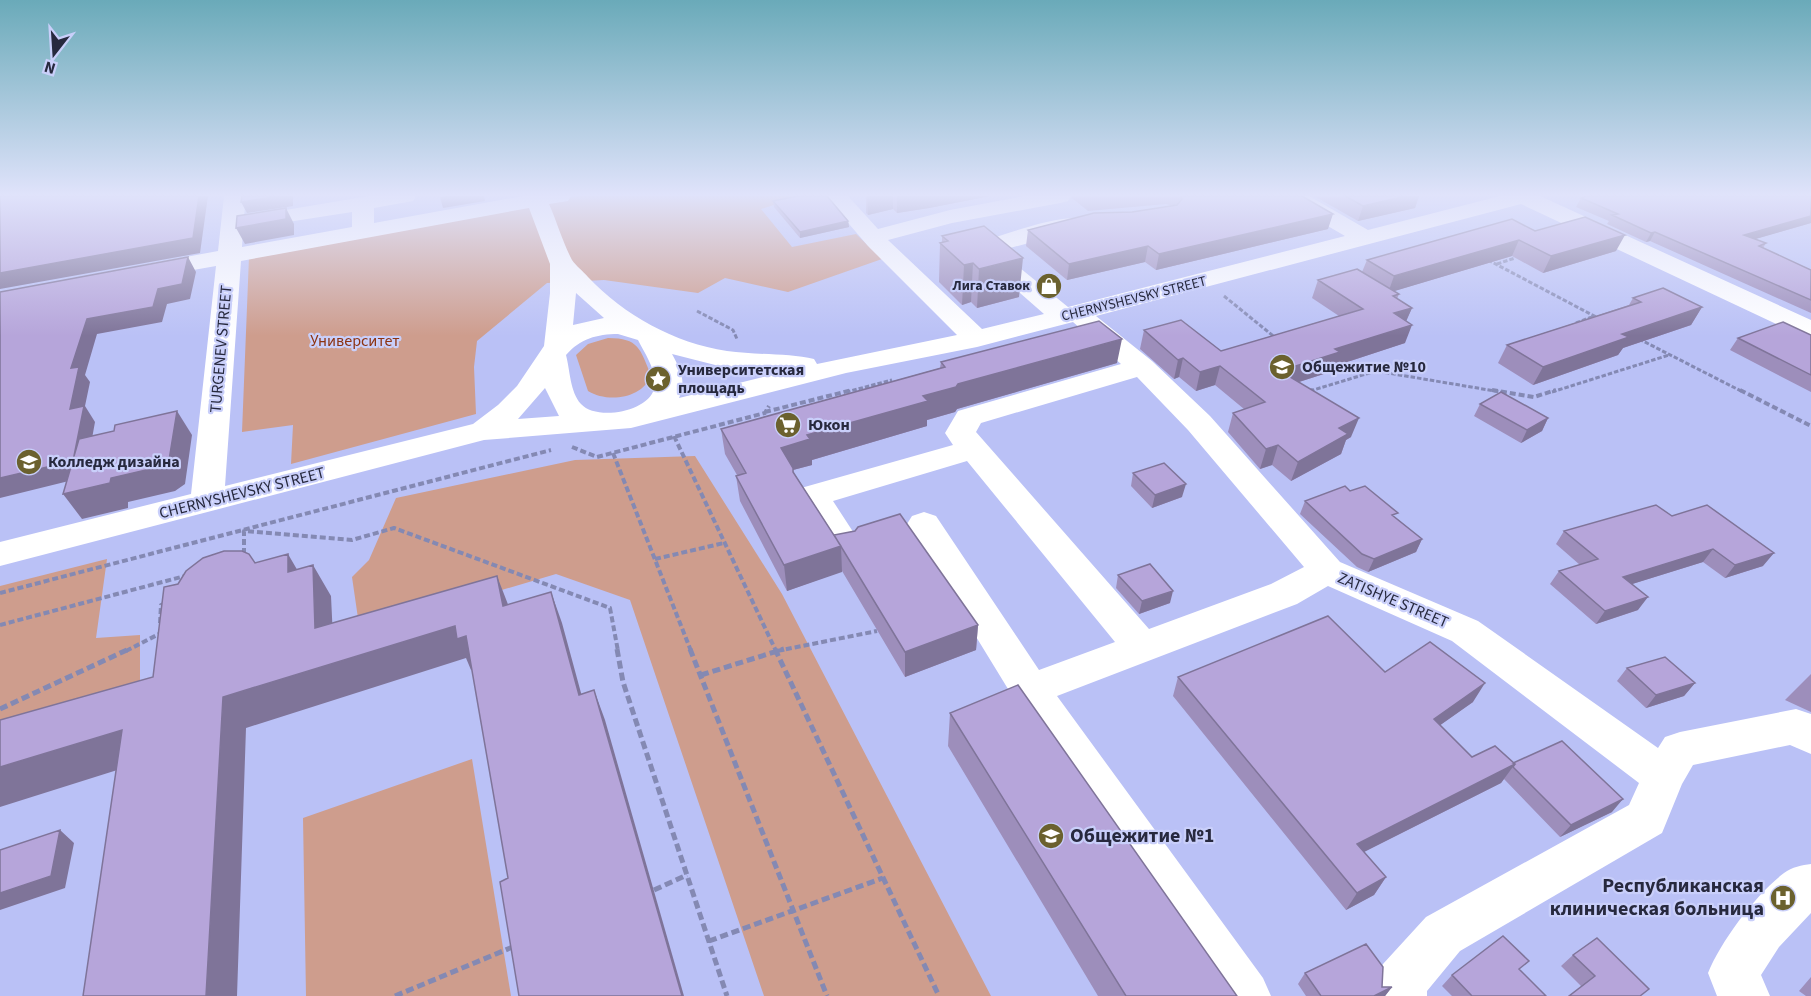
<svg xmlns="http://www.w3.org/2000/svg" width="1811" height="996" viewBox="0 0 1811 996" font-family="'Source Sans 3',sans-serif">
<rect width="100%" height="100%" fill="#bac1f6"/>
<!-- green -->
<path fill="#ce9d8d" d="M579 196H802L761 209 792 247 856 234 882 259 788 292 725 278 698 293 604 280 547 283 477 341 474 367 476 414 291 464 293 425 242 432 249 257Z
M608 338C639 338 640 349 651 375 643 399 607 403 588 391L576 355 588 344Z
M695 456 782 594 991 996H764L630 600 556 574 360 632 352 577 369 560 396 498 575 460Z
M107 559 96 638 140 635V691L0 730V586Z
M472 759 511 996H306L303 818Z"/>
<g fill="none" stroke-linecap="round" stroke-linejoin="round">
<!-- path-far2 -->
<path stroke="#8489b3" stroke-width="3" stroke-dasharray="4.5 2" stroke-linecap="butt" d="M1488 260 1598 318
M1497 264 1515 258
M1224 296 1277 339
M697 311 733 330 737 339
M1576 323 1594 316
M1639 339 1743 392
M1310 391 1376 371 1501 392
M846 392 892 380
M1552 392 1669 355"/>
<!-- path-far1 -->
<path stroke="#8489b3" stroke-width="4" stroke-dasharray="6 3" stroke-linecap="butt" d="M1492 390 1534 397 1556 390
M1740 390 1811 426
M1310 391 1313 390
M765 412 852 390
M674 436 776 651
M572 447 597 457 765 413 769 406
M613 453 691 651
M244 554V531L352 540 394 528 610 608 618 651
M655 559 724 543
M0 593 551 450
M160 623 161 605 165 604
M0 625 185 576
M126 651 159 634
M777 651 877 631"/>
<!-- path -->
<path stroke="#8489b3" stroke-width="5" stroke-dasharray="8 4" stroke-linecap="butt" d="M617 649 623 682 727 996
M690 649 827 996
M775 649 939 996
M701 675 784 649
M0 709 129 649
M654 890 687 875
M709 941 883 878
M395 996 515 946"/>
<!-- minor -->
<path fill="#fff" fill-rule="evenodd" d="M224 196H246L244 217 369 196H416L413 201 374 208V223L523 196H571L568 201 549 204C557 222 563 243 572 260 576 266 583 271 588 277 624 315 674 343 727 351 755 355 789 353 814 359L817 364 957 335 868 246 825 196H848L878 229 950 210 1024 196H1071L1068 201 1060 203 952 223 888 240 982 329 1044 314 970 249 974 244C998 237 1058 214 1080 219L1083 224 1080 229 999 251 1068 307 1345 236 1285 201 1282 196H1309L1368 230 1500 196H1540L1811 320V338L1802 336 1521 204 1096 316 1152 361 1210 416 1340 562 1478 621 1658 748 1665 737 1680 732 1796 709 1811 714V754L1790 745 1693 765 1682 784 1662 833 1460 951 1427 991V996H1375V982L1383 964 1426 917 1629 805 1639 783 1452 641 1328 586 1297 604 1057 696 1263 978 1271 996H1214L1016 702 907 524 912 516 924 512 936 516 1039 670 1115 642 967 461 833 501 861 544 856 553 844 556 832 553 797 496 801 488 953 445 945 433 958 411 1121 364 1073 322 977 347 846 373 631 428 484 440 0 566V542L191 494 216 266 148 278 139 276 136 271 139 266 148 264 218 251ZM529 208 550 264V293L544 346 517 386 498 405 473 424 225 486 241 261ZM352 212V227L242 247 243 229ZM576 293 604 318 573 325ZM618 334 638 340C645 354 658 372 654 389 648 412 596 421 581 404 570 392 570 370 566 355 580 339 597 334 618 334ZM672 354 723 367 779 373 679 398C687 382 680 369 672 354ZM1137 377 1188 430 1304 567 1271 584 1149 629 976 432 981 423ZM545 388 559 416 518 419Z
M1811 864V913L1779 947 1761 975 1770 996H1717L1708 973C1721 941 1756 894 1784 873 1792 867 1802 865 1811 864Z"/>
</g>
<!-- wall -->
<path fill="#9d8ebb" d="M866 196H990L929 208 897 213 893 209 868 215 866 213Z
M1072 196H1302L1328 229 1156 270 1145 262 1067 280 1026 246 1028 230 1132 212 1173 206 1166 204 1088 211 1072 198Z
M1314 196H1419L1415 208 1358 221Z
M1811 196V223L1755 239 1766 243 1763 248 1811 270V313L1650 241 1646 242 1607 224 1609 221 1576 207 1581 198Z
M773 201 848 221 849 227 800 238 774 207Z
M1535 231 1616 251 1543 273 1512 256 1394 291 1399 294 1397 299 1412 308 1406 321 1405 343 1335 366 1333 371 1299 382 1351 437 1346 440 1341 454 1291 481 1272 465 1260 469 1228 432 1233 413 1244 409 1215 385 1196 391 1179 377 1174 379 1140 349 1144 330 1221 351 1339 316 1312 298 1318 280 1362 272 1367 260Z
M942 236 1019 297 977 308 971 302 962 305 939 282 940 243H942Z
M1633 298 1702 307 1691 325 1623 348 1618 355 1533 385 1498 363 1507 345 1629 305Z
M1811 335V392L1730 350 1738 338Z
M941 362 1117 363 957 409 955 412 927 420V426L812 460V465L793 470 794 473 834 535 978 625 976 650 905 677 842 571 787 591 740 501 736 476 737 475 725 454 721 429 940 368Z
M1480 404 1548 418 1542 431 1521 443 1474 416Z
M1133 473 1182 497 1152 508 1131 486Z
M1350 491 1396 518 1422 539 1416 552 1368 572 1357 567 1300 514 1305 501Z
M1672 516 1763 566 1725 578 1703 562 1632 584 1638 610 1596 624 1550 584 1559 571 1580 565 1556 544 1564 531Z
M1118 575 1170 603 1139 614 1116 588Z
M1627 668 1695 683 1684 696 1646 708 1617 681Z
M1385 672 1473 702 1440 725 1472 757 1513 763 1612 812 1560 837 1504 779 1501 783 1364 852 1386 877 1374 895 1346 910 1173 696 1178 677Z
M1811 674V712L1785 700Z
M950 713 1237 996H1098L948 746Z
M1573 955 1640 996 1581 986 1561 966Z
M1520 970 1546 996H1452L1442 986 1452 975Z
M1305 973 1382 987H1392L1385 996H1306L1298 984Z
M1811 977V996H1806L1799 991Z"/>
<!-- shaded-wall -->
<path fill="#7f7499" d="M199 196H208L200 253 0 289V273Z
M281 196H293V206L247 213 241 202Z
M446 196H484L485 201 443 208 440 197Z
M867 196H893V209L868 215Z
M897 196H990L929 208 897 213Z
M1406 196H1419L1415 208 1358 221 1363 206Z
M286 208 294 224V235L245 244 236 228Z
M1333 214 1328 229 1156 270 1159 254Z
M1811 216V223L1738 244 1744 235Z
M848 221 849 227 800 238V232Z
M1655 232 1650 241 1646 242 1651 233Z
M1625 235 1616 251 1543 273 1551 256Z
M1519 240 1512 256 1388 293 1394 276Z
M1148 246 1145 262 1067 280 1069 264Z
M188 257 196 272 190 299 167 304 162 322 97 334 85 375 90 382 85 406 95 422 85 477 0 498V478L70 409 71 368 87 319 158 289Z
M1023 258 1019 297 977 308 979 269Z
M973 263 971 302 962 305 964 265Z
M1702 307 1691 325 1623 348 1618 355 1533 385 1543 367 1622 334Z
M1412 308 1404 326 1394 313Z
M1412 325 1405 343 1335 366 1333 371 1274 390 1280 371 1335 349Z
M1122 339 1117 363 957 409 955 412 927 420V426L812 460V465L793 470 796 494 781 448 807 435 958 384Z
M1183 358 1179 377 1174 379 1178 360Z
M1220 366 1215 385 1196 391 1200 372Z
M177 411 192 435 185 484 175 491 128 502V508L82 519 63 494 111 478Z
M1359 418 1351 437 1346 440 1341 454 1291 481 1298 462 1339 428Z
M1548 418 1542 431 1521 443 1527 430Z
M1278 445 1272 465 1260 469 1266 449Z
M1186 484 1182 497 1152 508 1155 495Z
M1422 539 1416 552 1368 572 1374 559Z
M841 546 842 572 787 591 784 565Z
M1713 549 1703 562 1613 590 1623 577Z
M1774 553 1763 566 1725 578 1735 565Z
M288 554 306 585 288 572Z
M313 565 331 596 334 659 315 628Z
M497 576 509 607 503 606Z
M1173 591 1170 603 1139 614 1142 601Z
M551 592 562 623 590 726 579 695Z
M1648 597 1638 610 1596 624 1605 611Z
M978 625 976 650 905 677V652Z
M455 626 466 636 480 667 471 670 466 658 246 728 237 996H206L223 697Z
M1485 683 1473 702 1422 738 1434 719Z
M1695 683 1684 696 1646 708 1656 695Z
M594 690 605 720 684 996H682Z
M122 730 149 760 0 807V767Z
M1515 764 1501 783 1346 861 1357 844Z
M1623 799 1612 812 1560 837 1571 825Z
M60 830 74 843 65 888 0 910V893Z
M1386 877 1374 895 1346 910 1357 893Z
M1392 987 1385 996H1374Z"/>
<!-- building -->
<path fill="#b6a5da" stroke="#7f7499" stroke-width="1.5" d="M0 196H199L193 238 0 273Z
M242 196H281L241 202Z
M798 196H827L848 221 800 232 773 201Z
M1181 196H1302L1333 214 1159 254 1148 246 1069 264 1028 230 1094 213 1132 212 1177 205 1182 199Z
M1345 196H1406L1363 206Z
M1586 196H1811V216L1744 235 1766 243 1759 246 1811 270V300L1655 232 1651 233 1612 215 1618 214 1581 198Z
M286 208V219L236 228 237 216Z
M1585 217 1625 235 1551 256 1519 240 1394 276 1367 260 1512 219 1535 231Z
M984 226 1023 258 979 269 973 263 964 265 940 243 948 241 942 236Z
M188 257 182 284 158 289 153 307 87 319 71 368 79 367 70 409 84 406 73 461 0 478V292Z
M1357 269 1399 294 1393 296 1412 308 1394 313 1412 325 1335 349 1340 352 1280 371 1359 418 1339 428 1348 434 1298 462 1278 445 1266 449 1233 413 1265 402 1220 366 1200 372 1183 358 1178 360 1144 330 1181 320 1221 351 1363 309 1318 280Z
M1663 288 1702 307 1622 334 1629 337 1543 367 1507 345 1641 302 1633 298Z
M1099 321 1122 339 958 384 956 387 923 396 928 401 807 435 810 439 781 448 793 468V472L841 546 784 565 736 476 746 473 721 429 945 367 941 362Z
M1783 322 1811 335V375L1738 338Z
M1501 392 1548 418 1527 430 1480 404Z
M177 411 169 460 159 467 111 478 110 483 63 494 79 439 114 431 115 425Z
M1164 463 1186 484 1155 495 1133 473Z
M1345 486 1350 491 1365 486 1398 513 1392 515 1422 539 1374 559 1362 554 1305 501Z
M1656 505 1672 516 1707 505 1774 553 1735 565 1713 549 1623 577 1648 597 1605 611 1559 571 1598 559 1564 531Z
M900 514 978 625 905 652 834 535 855 531 858 527Z
M224 551H242L249 554 255 563 288 554V572L313 565 315 628 497 576 503 606 551 592 579 695 594 690 682 996H519L500 882 508 878 466 636 457 639 455 626 223 697 206 996H83L122 730 0 767V720L153 677 164 587 178 584 186 571 203 558Z
M1150 564 1173 591 1142 601 1118 575Z
M1328 616 1385 672 1430 642 1485 683 1434 719 1472 757 1495 746 1515 764 1357 844 1386 877 1357 893 1178 677Z
M1665 657 1695 683 1656 695 1627 668Z
M1018 685 1237 996H1126L950 713Z
M1562 741 1623 799 1571 825 1513 767 1515 764 1513 763Z
M60 830 51 876 0 893V850Z
M1503 936 1529 961 1519 969 1546 996H1472L1452 975Z
M1597 938 1649 989 1640 996H1569L1595 976 1573 955Z
M1366 944 1383 967 1382 987H1392L1374 996H1321L1305 973Z"/>
<!-- sky -->
<linearGradient id="sky" x2="0" y2="1"><stop stop-color="#6aaab9"/><stop offset="0.58" stop-color="#e0e3fb"/><stop offset="1" stop-color="#e0e3fb" stop-opacity="0"/></linearGradient>
<rect width="1811" height="336" fill="url(#sky)"/>
<!-- icons -->
<defs>
<g id="shop-disc" transform="scale(1.35)"><circle r="9.5" fill="#6b612e" stroke="#c9cffa"/><path d="M-5-2.5h2.3a2.7 3.5 0 0 1 5.4 0H5L5.5 6h-11ZM-1.5-2.5h3a1.5 2.3 0 0 0-3 0Z" fill="#fff"/></g>
<g id="university-disc" transform="scale(1.35)"><circle r="9.5" fill="#6b612e" stroke="#c9cffa"/><path d="M0-5L7-2L0 1L-7-2ZM-4 1L0 2.5L4 1V4Q0 6-4 4Z" fill="#fff"/></g>
<g id="sight-disc" transform="scale(1.35)"><circle r="9.5" fill="#6b612e" stroke="#c9cffa"/><path d="M0-6L1.8-2.2L6-1.7L2.9 1.2L3.7 5.4L0 3.3L-3.7 5.4L-2.9 1.2L-6-1.7L-1.8-2.2Z" fill="#fff"/></g>
<g id="supermarket-disc" transform="scale(1.35)"><circle r="9.5" fill="#6b612e" stroke="#c9cffa"/><path d="M-6-5.5h2.5l.6 2H6L4.5 2H-2.5L-4.4-4H-6ZM-1.5 3.2a1.3 1.3 0 1 0 .1 0ZM3 3.2a1.3 1.3 0 1 0 .1 0Z" fill="#fff"/></g>
<g id="hospital-disc" transform="scale(1.35)"><circle r="9.5" fill="#6b612e" stroke="#c9cffa"/><path d="M-5-5h3v3.5h4V-5h3V5h-3V1.5h-4V5h-3Z" fill="#fff"/></g>
</defs>
<g fill-rule="evenodd">
<use href="#shop-disc" x="1049" y="286"/>
<use href="#university-disc" x="1282" y="367"/>
<use href="#sight-disc" x="658" y="379"/>
<use href="#supermarket-disc" x="788" y="425"/>
<use href="#university-disc" x="29" y="462"/>
<use href="#university-disc" x="1051" y="836"/>
<use href="#hospital-disc" x="1783" y="898"/>
</g>
<g text-anchor="middle" dominant-baseline="central" stroke-width="4.5" stroke-linejoin="round" paint-order="stroke">
<!-- far-poi labels -->
<g font-size="14" font-weight="bold" fill="#27293e" stroke="#c9cffa" text-anchor="end">
<text x="1030" y="286">Лига Ставок</text>
</g>
<!-- far-street labels -->
<g font-size="14" fill="#27293e" stroke="#c9cffa">
<text transform="translate(1134 299) rotate(-14)">CHERNYSHEVSKY STREET</text>
</g>
<!-- park labels -->
<g font-size="16" fill="#8c3311" stroke="#c9cffa">
<text x="355" y="341">Университет</text>
</g>
<!-- street labels -->
<g font-size="16" fill="#27293e" stroke="#c9cffa">
<text transform="translate(221 349) rotate(-85)">TURGENEV STREET</text>
<text transform="translate(242 493) rotate(-14)">CHERNYSHEVSKY STREET</text>
<text transform="translate(1393 600) rotate(23)">ZATISHYE STREET</text>
</g>
<!-- poi labels -->
<g font-size="16" font-weight="bold" fill="#27293e" stroke="#c9cffa" text-anchor="start">
<text x="1302" y="367">Общежитие №10</text>
<text x="678" y="370">Университетская<tspan x="678" dy="18">площадь</tspan></text>
<text x="808" y="425">Юкон</text>
<text x="48" y="462">Колледж дизайна</text>
</g>
<!-- near-poi labels -->
<g font-size="20" font-weight="bold" fill="#27293e" stroke="#c9cffa" text-anchor="start">
<text x="1070" y="836">Общежитие №1</text>
<text x="1764" y="886" text-anchor="end">Республиканская<tspan x="1764" dy="23">клиническая больница</tspan></text>
</g>
</g>
<!-- north arrow -->
<g transform="translate(54 54) rotate(197)" stroke="#c9cffa" stroke-width="4.5" paint-order="stroke">
<path d="M0-4.5L10 22L0 15L-10 22Z" fill="#27293e"/>
<text y="-9" font-size="16" font-weight="bold" text-anchor="middle" fill="#27293e">N</text>
</g>
</svg>
